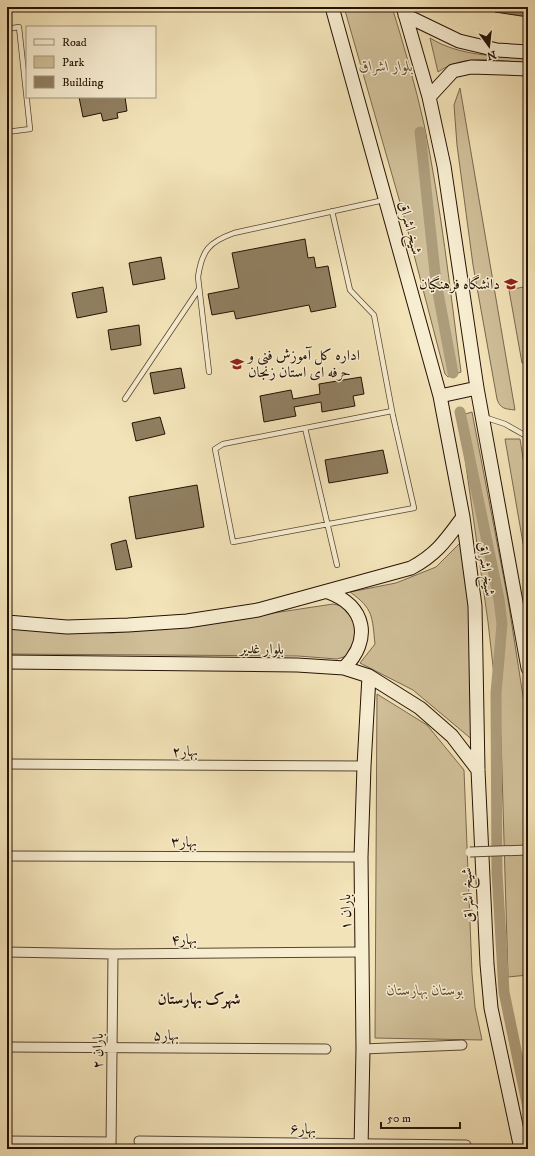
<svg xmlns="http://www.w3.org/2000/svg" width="535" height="1156" viewBox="0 0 535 1156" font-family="'IM FELL DW Pica',Amiri,serif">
<rect width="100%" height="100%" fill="#f3e3b8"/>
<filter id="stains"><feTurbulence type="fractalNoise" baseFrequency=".005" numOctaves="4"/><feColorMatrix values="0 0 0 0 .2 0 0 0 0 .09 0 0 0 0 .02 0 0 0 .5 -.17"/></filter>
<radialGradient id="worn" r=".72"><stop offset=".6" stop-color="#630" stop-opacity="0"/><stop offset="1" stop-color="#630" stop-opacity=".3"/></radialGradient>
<!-- green -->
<path fill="#d0bf99" stroke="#7a684e" d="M344 7H392C404 46 415 84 424 124 441 206 450 289 461 372L448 377 445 374 405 220Z
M430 38C459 56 495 56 528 58V63C497 61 465 53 438 72Z
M460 88 515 410C506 409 500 409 497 399L473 265 457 145 454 105Z
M528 286V361L522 363 509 290Z
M472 412 508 600 528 728V975L508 977 501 737 488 622 459 416Z
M505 439H520L528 489V572Z
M463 540 470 609 475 742 413 690 360 663 375 644C372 617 374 609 350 592L396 583 436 567Z
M333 604 342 606 358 626 354 642 347 656 337 659 298 656 7 654V628L112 633 214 622Z
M377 694 427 725 464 770 472 973 475 1007 482 1040 375 1038Z"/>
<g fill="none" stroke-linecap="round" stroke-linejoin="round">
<!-- canal -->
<path stroke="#ad9c7a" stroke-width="11" d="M420 132 436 282 453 373
M460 412 499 599 502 624 496 693 497 872 504 992 528 1108"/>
</g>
<!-- building -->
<path fill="#907f61" stroke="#251203" d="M495 7H528V17L495 12Z
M79 97H125L127 111 117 113 118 118 103 121 101 113 83 117Z
M305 239 308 258 314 257 316 268 328 266 336 307 311 312 309 305 236 319 234 311 212 315 208 294 239 288 232 253Z
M161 257 165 279 133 285 129 263Z
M103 287 107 312 77 318 72 293Z
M139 325 141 345 111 350 108 330Z
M181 368 185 388 154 394 150 373Z
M361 377 364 394 353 396 355 406 322 412 321 402 294 407 296 416 264 422 260 396 291 390 293 399 320 394 319 384Z
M160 417 165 434 136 441 132 423Z
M383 450 388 473 329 483 325 460Z
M197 485 204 527 136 539 129 497Z
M126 540 132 567 116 570 111 544Z"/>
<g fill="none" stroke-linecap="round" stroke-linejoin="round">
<!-- lane casing -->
<g stroke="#584630" stroke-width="6">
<path id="lane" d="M7 29 19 27 30 129 7 132
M332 211 350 290 374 315 392 411 393 416 414 508 233 542 215 449 223 444 392 411
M209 372 198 277C202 250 209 242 234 233L384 200
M125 399 199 289
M484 417 505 424 528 437
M305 428 337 565"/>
</g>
<!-- street casing -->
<g stroke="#584630" stroke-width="11">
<path id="street" d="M7 764 364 766
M7 856 361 857
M7 952 113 954 362 952
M7 1047 326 1049
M363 1049 462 1045
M7 1141 111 1142
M139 1141 466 1145
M111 1149 113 954"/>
</g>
<!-- secondary casing -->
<g stroke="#251203" stroke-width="15">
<path id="secondary" d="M332 7 440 396 463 517 475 606 478 770 487 964 491 1008 521 1149
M403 7 429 97 444 166 477 388 528 668
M405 15 459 41 497 50 528 52
M429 97 453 71 471 67 528 69
M440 396 477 388
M328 592C366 606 372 640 344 668
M7 622 67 627 128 625 187 621 258 610 411 568C437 554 446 540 463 517
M7 662 297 665 344 668 369 676 420 708 452 736 478 770
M361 1149 363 1049 361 857 364 766 369 676"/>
</g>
<!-- lane -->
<use href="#lane" stroke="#f7edd1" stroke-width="4.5"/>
<!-- street -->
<use href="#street" stroke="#f7edd1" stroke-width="9"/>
<!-- secondary -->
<use href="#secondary" stroke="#f7edd1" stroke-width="13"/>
<!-- street-bridge casing -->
<g stroke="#584630" stroke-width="11" stroke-linecap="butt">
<path id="street-bridge" d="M470 852 528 850"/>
</g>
<!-- street-bridge -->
<use href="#street-bridge" stroke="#f7edd1" stroke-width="9"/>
</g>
<!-- icons -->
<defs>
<g id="university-bare" transform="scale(1.08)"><path d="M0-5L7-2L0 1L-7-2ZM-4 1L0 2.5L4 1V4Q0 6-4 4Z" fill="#8f2418" stroke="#f7edd1" stroke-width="2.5" paint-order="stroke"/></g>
</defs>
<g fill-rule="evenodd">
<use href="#university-bare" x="511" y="284"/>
<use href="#university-bare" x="237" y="364"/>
</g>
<g text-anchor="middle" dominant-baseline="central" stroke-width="3" stroke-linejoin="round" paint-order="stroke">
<!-- park labels -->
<g font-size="15" font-style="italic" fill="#614f38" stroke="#f7edd1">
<text x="386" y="66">بلوار اشراق</text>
<text x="425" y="990">بوستان بهارستان</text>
</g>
<!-- street labels -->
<g font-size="15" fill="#251203" stroke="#f7edd1">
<text transform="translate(410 228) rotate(75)">شیخ اشراق</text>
<text transform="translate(486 569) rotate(82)">شیخ اشراق</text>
<text transform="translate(262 649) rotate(1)">بلوار غدیر</text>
<text x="185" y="751">بهار۲</text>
<text transform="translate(184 842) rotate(1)">بهار۳</text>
<text transform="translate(468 895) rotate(-93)">شیخ اشراق</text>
<text transform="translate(346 912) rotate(-91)">باران ۱</text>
<text x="184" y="939">بهار۴</text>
<text x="166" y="1035">بهار۵</text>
<text transform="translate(98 1051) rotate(-89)">باران ۲</text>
<text transform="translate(303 1129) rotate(1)">بهار۶</text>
</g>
<!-- poi labels -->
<g font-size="15" fill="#251203" stroke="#f7edd1" text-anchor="end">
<text x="500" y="284">دانشگاه فرهنگیان</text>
<text x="248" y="355" text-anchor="start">اداره کل آموزش فنی و<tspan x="248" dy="17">حرفه ای استان زنجان</tspan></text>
</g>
<!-- neighbourhood labels -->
<g font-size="16" font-weight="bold" fill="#251203" stroke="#f7edd1">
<text x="199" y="999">شهرک بهارستان</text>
</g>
</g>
<!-- margin -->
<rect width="535" height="1156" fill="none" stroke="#f3e3b8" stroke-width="24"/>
<rect x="8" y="8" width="519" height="1140" fill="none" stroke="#251203" stroke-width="2"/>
<rect x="12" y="12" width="511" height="1132" fill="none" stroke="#251203"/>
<!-- legend -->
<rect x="26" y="26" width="130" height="72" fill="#f7edd1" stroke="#a3957f"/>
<rect x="34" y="39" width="20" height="6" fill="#f7edd1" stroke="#a3957f"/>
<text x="62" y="46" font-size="12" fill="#251203">Road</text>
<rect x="34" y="56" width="20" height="12" fill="#d0bf99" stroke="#a3957f"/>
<text x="62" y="66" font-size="12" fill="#251203">Park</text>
<rect x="34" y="76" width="20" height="12" fill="#907f61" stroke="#a3957f"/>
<text x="62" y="86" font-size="12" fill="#251203">Building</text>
<!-- north arrow -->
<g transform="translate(489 46) rotate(165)" stroke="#f7edd1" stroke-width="3" paint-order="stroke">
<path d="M0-3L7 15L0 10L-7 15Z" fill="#251203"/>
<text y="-6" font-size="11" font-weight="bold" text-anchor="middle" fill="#251203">N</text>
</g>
<!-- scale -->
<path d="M381 1122v6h79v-6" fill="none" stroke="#251203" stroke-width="2"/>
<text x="387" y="1122" font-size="12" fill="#251203" stroke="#f7edd1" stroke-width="3" paint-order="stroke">50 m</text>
<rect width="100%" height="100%" filter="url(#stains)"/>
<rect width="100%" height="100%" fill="url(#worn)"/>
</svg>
